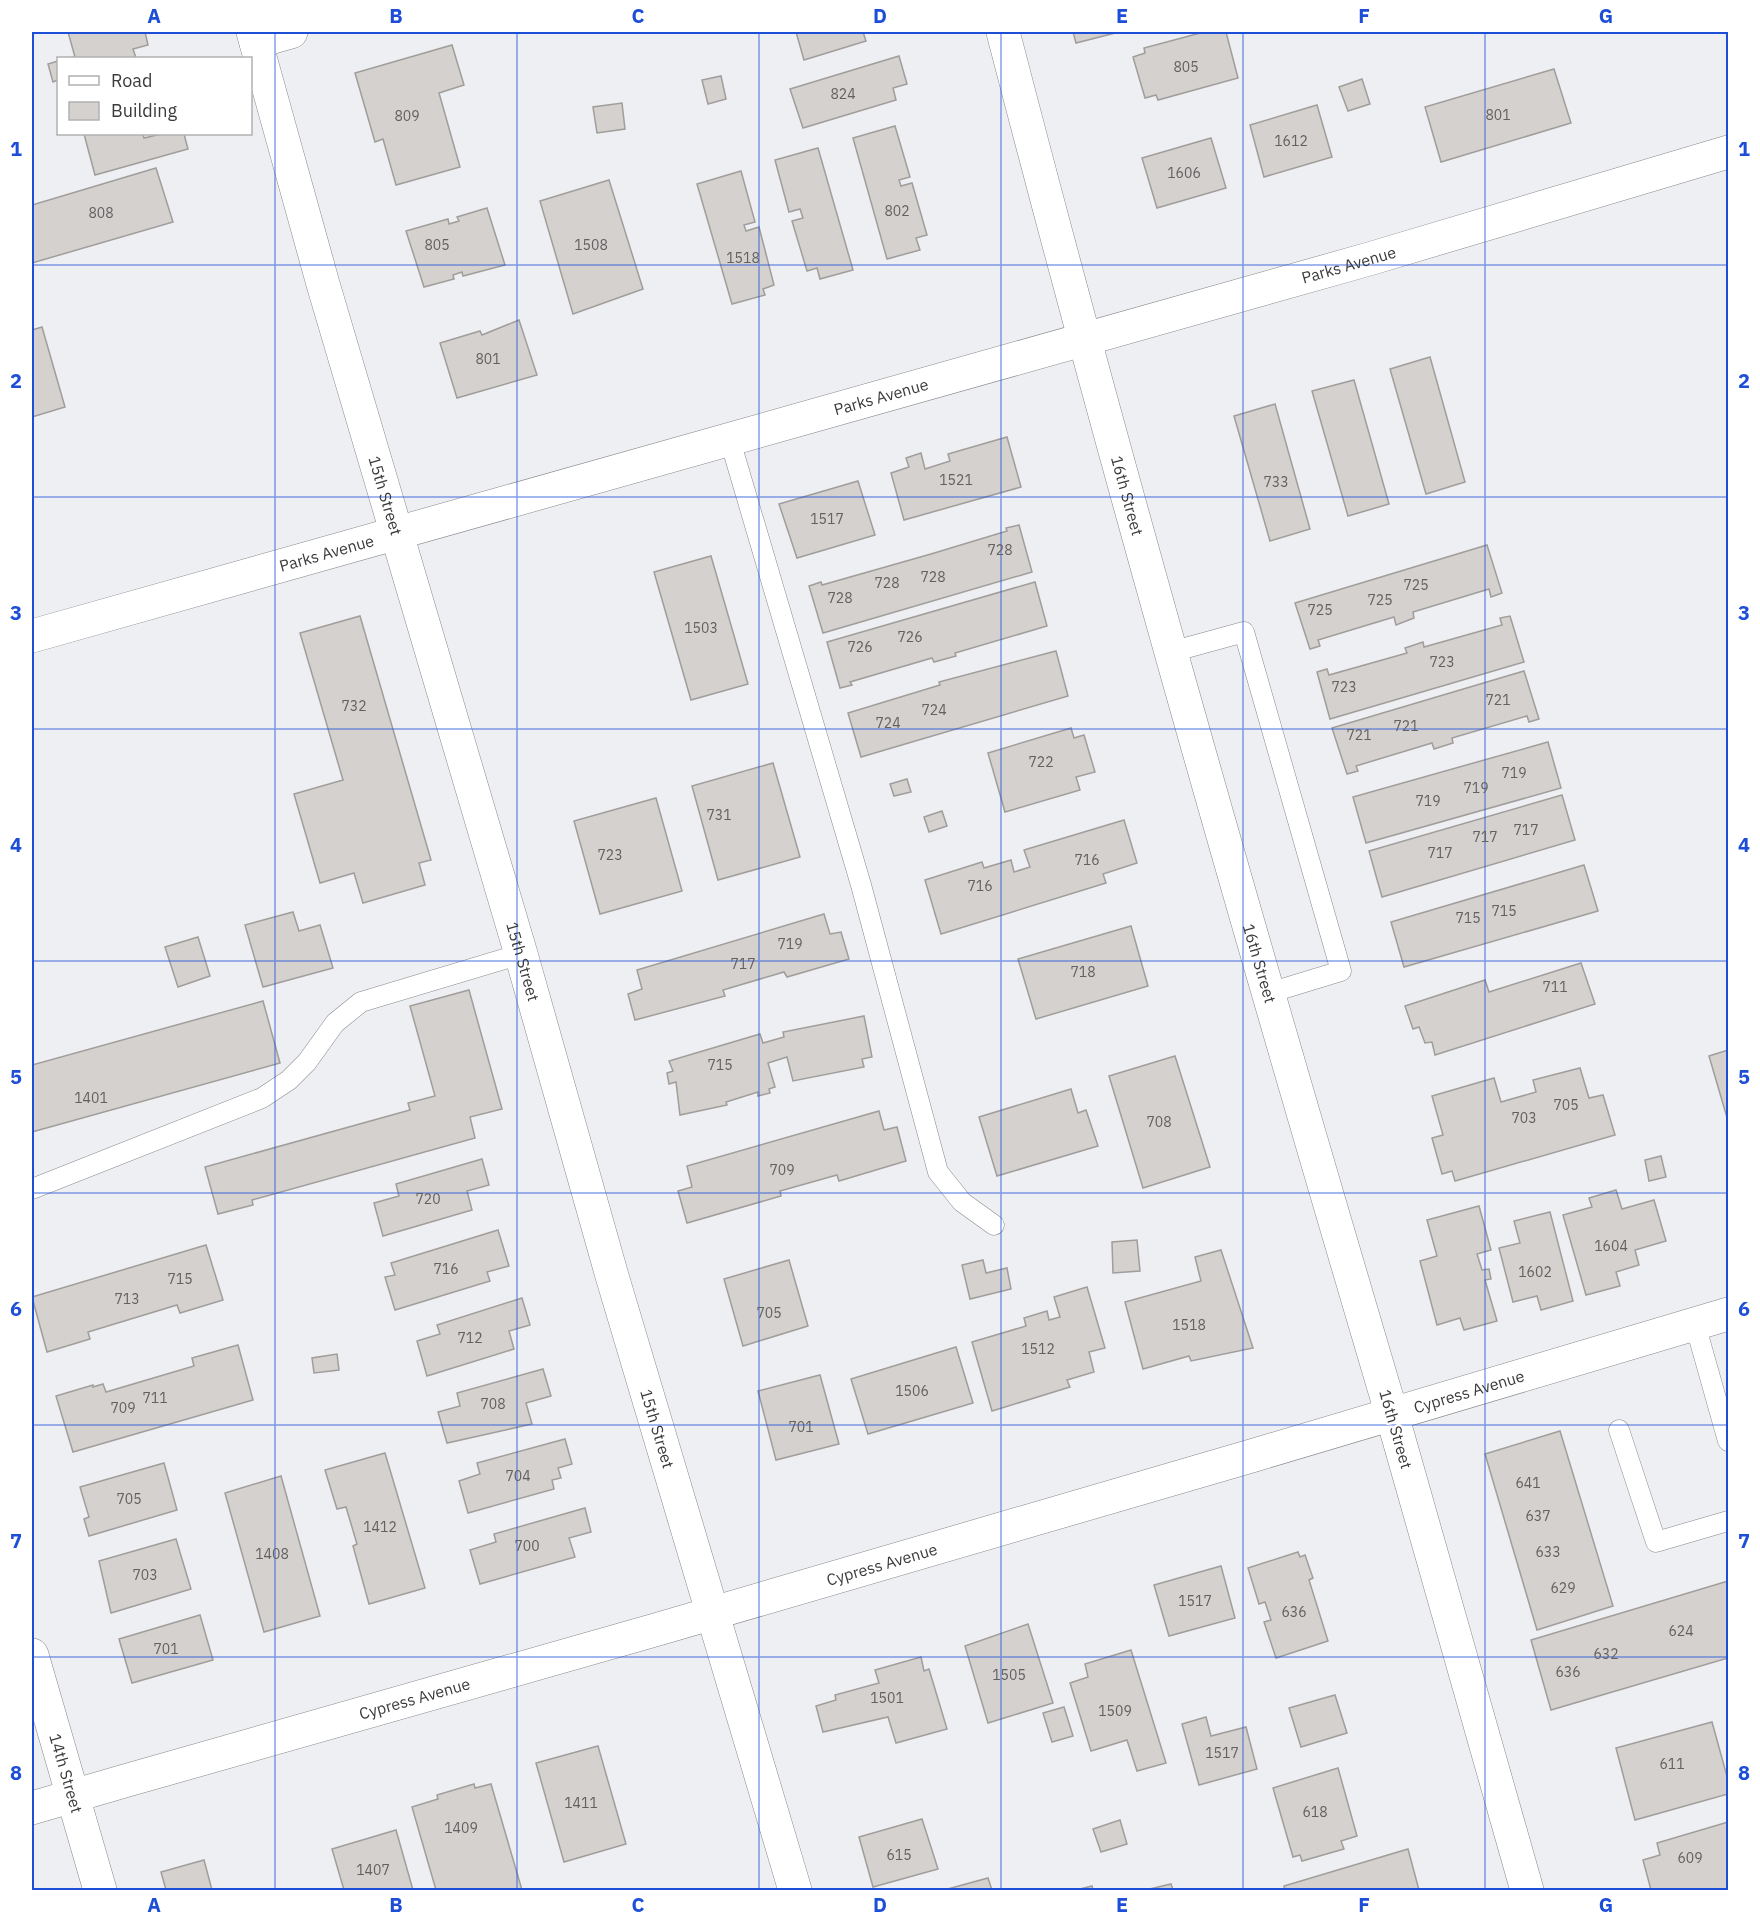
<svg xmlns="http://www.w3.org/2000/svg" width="1760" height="1922" viewBox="0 0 1760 1922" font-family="'IBM Plex Sans',sans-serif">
  <rect width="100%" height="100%" fill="#eeeff2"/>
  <g fill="#d5d1cf" stroke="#a09d9b" stroke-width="1.5">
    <path d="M68,32H145L148,45L133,49L136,58H68L75,57Z"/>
    <path d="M796,32H863L866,41L804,60Z"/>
    <path d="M1073,32H1119L1076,43Z"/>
    <path d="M1204,32H1226L1238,78L1158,100L1156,95L1145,98L1133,57L1145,53L1144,48Z"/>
    <path d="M452,45L464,85L439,93L460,167L396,185L383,139L375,142L355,73Z"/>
    <path d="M899,56L907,84L893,88L896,100L803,128L790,89Z"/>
    <path d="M58,61V80L53,82L48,64Z"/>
    <path d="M1554,69L1571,123L1441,162L1425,107Z"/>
    <path d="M721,76L726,99L708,104L702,80Z"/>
    <path d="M1362,79L1370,104L1348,111L1339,87Z"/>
    <path d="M622,103L625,129L597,133L593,107Z"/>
    <path d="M1317,105L1332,157L1264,177L1250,125Z"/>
    <path d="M895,126L910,177L899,180L901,186L912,183L927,235L916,238L920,250L887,259L853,138Z"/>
    <path d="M84,134H143L144,138L161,134H184L188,149L95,175Z"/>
    <path d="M1211,138L1226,188L1157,208L1142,158Z"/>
    <path d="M818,148L853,270L820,279L817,268L807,271L792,221L803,218L800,209L789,212L775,160Z"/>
    <path d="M156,168L173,222L32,263V205Z"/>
    <path d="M741,171L755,222L744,225L746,231L759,227L774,285L763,289L765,295L732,304L697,184Z"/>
    <path d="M609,180L643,289L573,314L540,201Z"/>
    <path d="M487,208L505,265L463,276L462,272L453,275L454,279L424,287L406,231L448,219L449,224L459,221L457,217Z"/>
    <path d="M519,320L537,375L457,398L440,343L480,331L482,335Z"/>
    <path d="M42,327L65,407L32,417V330Z"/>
    <path d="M1430,357L1465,482L1426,494L1390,369Z"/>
    <path d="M1354,380L1389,504L1348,516L1312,391Z"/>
    <path d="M1275,404L1310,529L1270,541L1234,416Z"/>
    <path d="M1007,437L1021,487L904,520L891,473L909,467L906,458L921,453L925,469L950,461L948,454Z"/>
    <path d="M858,481L875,535L797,558L779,504Z"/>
    <path d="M1019,525L1032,572L823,633L809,586L821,582L822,585L931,554L1007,531L1006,528Z"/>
    <path d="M1487,545L1502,593L1491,597L1489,589L1413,612L1414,618L1396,625L1394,617L1318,640L1320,646L1310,649L1295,603Z"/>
    <path d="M711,556L748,684L691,700L654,572Z"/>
    <path d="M1035,582L1047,626L955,653L956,656L934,662L932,658L850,682L852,685L840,688L827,642Z"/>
    <path d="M360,616L431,860L419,863L425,885L363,903L354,873L320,883L294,794L343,780L300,633Z"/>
    <path d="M1510,616L1524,662L1330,719L1317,672L1327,669L1329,675L1407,653L1405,648L1423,642L1424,647L1502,625L1500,618Z"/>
    <path d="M1056,651L1068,696L861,757L848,713L940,685L939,682Z"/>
    <path d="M1524,671L1539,719L1529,722L1527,716L1452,738L1453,743L1434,749L1432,743L1356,766L1358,771L1347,774L1332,728Z"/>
    <path d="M1071,728L1074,738L1084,735L1095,772L1076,777L1080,790L1005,812L988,753Z"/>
    <path d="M1548,742L1561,788L1366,843L1353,797Z"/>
    <path d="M773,763L800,857L718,880L692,786Z"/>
    <path d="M907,779L911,792L894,796L890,784Z"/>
    <path d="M1562,795L1575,840L1382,897L1369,851Z"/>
    <path d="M656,798L682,891L600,914L574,821Z"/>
    <path d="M942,811L947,826L929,832L924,817Z"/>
    <path d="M1124,820L1137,863L1103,874L1106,883L941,934L925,880L982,862L984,868L1011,860L1014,872L1030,867L1024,850Z"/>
    <path d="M1584,865L1598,911L1404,967L1391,922Z"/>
    <path d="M293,912L299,931L320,925L333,968L263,987L245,925Z"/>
    <path d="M824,914L830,934L841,932L849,959L787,977L784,972L723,990L725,996L635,1020L628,994L642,989L637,970Z"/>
    <path d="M1131,926L1148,986L1036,1019L1018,959Z"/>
    <path d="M198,937L210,976L178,987L165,947Z"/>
    <path d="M1581,963L1595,1004L1435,1055L1432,1042L1425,1043L1419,1027L1413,1029L1405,1006L1485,980L1489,992Z"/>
    <path d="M469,990L502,1109L470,1117L475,1138L252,1200L253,1205L218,1214L205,1167L410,1110L408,1103L435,1096L410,1006Z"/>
    <path d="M263,1001L280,1063L32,1132V1065Z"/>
    <path d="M864,1016L872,1057L862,1059L864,1067L793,1081L787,1057L768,1063L775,1087L769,1089L770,1093L758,1096V1092L726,1102L727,1105L680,1115L676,1082L669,1084L667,1073L673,1071L669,1061L760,1034L763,1043L784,1037L783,1032Z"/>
    <path d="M1728,1050V1121L1709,1056Z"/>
    <path d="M1175,1056L1210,1167L1143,1188L1109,1076Z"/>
    <path d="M1580,1068L1589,1098L1603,1095L1615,1135L1455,1181L1452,1171L1442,1174L1432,1138L1443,1135L1432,1096L1494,1078L1501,1102L1536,1092L1533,1080Z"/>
    <path d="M1071,1089L1078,1113L1086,1110L1098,1146L997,1176L979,1117Z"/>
    <path d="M879,1111L884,1130L897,1127L906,1161L839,1181L837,1175L780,1191L781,1196L687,1223L678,1191L692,1187L687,1166Z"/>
    <path d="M1661,1156L1666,1177L1649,1181L1645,1160Z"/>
    <path d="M482,1159L489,1185L467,1191L472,1210L383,1236L374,1203L399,1196L396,1184Z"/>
    <path d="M1616,1190L1622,1209L1654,1200L1666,1241L1635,1250L1639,1265L1616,1272L1620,1286L1586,1295L1563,1215L1592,1207L1589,1198Z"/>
    <path d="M1479,1206L1491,1250L1477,1254L1482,1270L1489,1269L1491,1279L1485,1280L1497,1321L1464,1330L1460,1318L1437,1325L1420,1261L1437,1256L1427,1220Z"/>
    <path d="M1550,1212L1573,1301L1541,1310L1537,1296L1513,1302L1499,1248L1520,1243L1514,1221Z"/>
    <path d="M498,1230L509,1266L487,1272L490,1281L395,1310L385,1277L395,1275L391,1263Z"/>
    <path d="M1137,1240L1140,1271L1113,1273L1112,1242Z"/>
    <path d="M206,1245L223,1300L180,1313L177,1305L88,1332L90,1339L47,1352L32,1297Z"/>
    <path d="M1221,1250L1253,1348L1191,1361L1189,1356L1143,1369L1125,1302L1201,1281L1195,1257Z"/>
    <path d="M789,1260L808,1326L743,1346L724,1279Z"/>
    <path d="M983,1260L986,1273L1007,1268L1011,1289L970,1299L962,1265Z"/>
    <path d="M1087,1287L1105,1348L1089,1352L1094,1372L1067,1380L1070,1387L992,1411L972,1342L1026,1326L1024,1318L1047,1311L1049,1320L1060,1317L1054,1297Z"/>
    <path d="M522,1298L530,1325L509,1331L514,1349L427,1376L417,1341L440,1334L437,1325Z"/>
    <path d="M238,1345L253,1400L73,1452L56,1396L93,1385V1387L103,1384L106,1392L194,1366L192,1358Z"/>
    <path d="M956,1347L973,1403L868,1434L851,1379Z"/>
    <path d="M337,1354L339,1370L314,1373L312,1358Z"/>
    <path d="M543,1369L551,1396L526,1403L532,1424L447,1443L438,1412L460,1406L457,1393Z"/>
    <path d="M820,1375L839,1444L776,1460L758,1391Z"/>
    <path d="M1560,1431L1613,1606L1537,1630L1485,1454Z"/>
    <path d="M565,1439L572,1464L558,1468L561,1478L552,1480L554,1489L468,1513L459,1481L480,1474L477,1463Z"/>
    <path d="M385,1453L425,1588L369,1604L353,1546L357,1544L346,1507L337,1509L325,1470Z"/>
    <path d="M164,1463L177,1510L89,1536L84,1519L89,1517L80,1487Z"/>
    <path d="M281,1476L320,1616L264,1632L225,1493Z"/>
    <path d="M585,1508L591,1532L569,1538L575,1557L480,1584L470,1550L496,1542L494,1534Z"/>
    <path d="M176,1539L191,1589L111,1613L99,1561Z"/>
    <path d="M1298,1552L1300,1557L1305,1555L1313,1578L1309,1580L1328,1641L1276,1658L1264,1622L1271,1620L1265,1602L1259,1604L1248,1568Z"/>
    <path d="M1221,1566L1235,1618L1169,1636L1154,1585Z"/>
    <path d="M1728,1581V1658L1551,1710L1531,1640Z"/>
    <path d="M200,1615L213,1660L132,1683L119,1639Z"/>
    <path d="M1028,1624L1053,1703L988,1723L965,1646Z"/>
    <path d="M1131,1650L1166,1763L1137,1771L1127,1740L1091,1751L1070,1683L1088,1677L1085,1664Z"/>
    <path d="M921,1657L924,1671L929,1669L947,1729L896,1743L888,1717L823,1732L816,1706L836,1700L835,1695L879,1683L875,1670Z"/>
    <path d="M1335,1695L1347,1733L1301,1747L1289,1708Z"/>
    <path d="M1064,1707L1073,1736L1052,1742L1043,1713Z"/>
    <path d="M1206,1717L1211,1736L1246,1727L1257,1769L1199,1785L1182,1724Z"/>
    <path d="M1712,1722L1728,1780V1794L1635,1820L1616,1748Z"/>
    <path d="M598,1746L626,1844L564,1862L536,1763Z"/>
    <path d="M1338,1768L1357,1836L1341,1841L1344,1849L1302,1861L1300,1855L1293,1857L1273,1788Z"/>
    <path d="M474,1784L475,1788L491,1784L522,1890H436L412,1807L438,1799L437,1795Z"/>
    <path d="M922,1819L938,1869L873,1887L859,1837Z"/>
    <path d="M1120,1820L1127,1844L1101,1852L1093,1829Z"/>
    <path d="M1728,1822V1890H1651L1643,1860L1660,1855L1657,1843Z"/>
    <path d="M396,1830L413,1890H344L332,1849Z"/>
    <path d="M1408,1849L1419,1890H1285L1284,1886Z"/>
    <path d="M204,1860L212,1890H166L161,1872Z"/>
    <path d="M988,1878L992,1890H944Z"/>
    <path d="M1171,1884L1173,1890H1151L1150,1889Z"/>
    <path d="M1092,1886L1093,1890H1076Z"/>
  </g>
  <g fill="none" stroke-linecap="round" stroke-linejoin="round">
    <defs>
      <g id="service">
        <path d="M729,437L861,885L938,1172L962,1202L994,1225"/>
        <path d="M1171,652L1244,632L1341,971L1269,993"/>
        <path d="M32,1189L262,1098L289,1080L307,1062L335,1023L361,1002L521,954"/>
        <path d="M1695,1324L1728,1441"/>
        <path d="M1619,1430L1656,1542L1728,1521"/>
      </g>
      <g id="minor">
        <path id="s1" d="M253,32L323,284L521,954L612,1276L795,1890"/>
        <path id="s2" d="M1003,32C1123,495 1256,956 1392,1415"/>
        <path d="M256,42L291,32"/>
        <path id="s3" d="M32,636L1369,259L1728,152"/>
        <path id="s4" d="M32,1655L100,1890"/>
      </g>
      <g id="tertiary">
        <path d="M1392,1415L1527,1890"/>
        <path id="s5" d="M32,1808C239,1747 447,1690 655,1630C1013,1527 1371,1421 1728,1314"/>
      </g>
    </defs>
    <use href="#service" stroke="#88898c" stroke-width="21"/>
    <use href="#minor" stroke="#88898c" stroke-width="34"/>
    <use href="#tertiary" stroke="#88898c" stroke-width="34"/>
    <use href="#service" stroke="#fff" stroke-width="20"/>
    <use href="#minor" stroke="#fff" stroke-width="33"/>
    <use href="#tertiary" stroke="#fff" stroke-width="33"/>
  </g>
  <path fill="none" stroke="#1d4ed8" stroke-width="1.5" stroke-opacity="0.55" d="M275,32V1890M517,32V1890M759,32V1890M1001,32V1890M1243,32V1890M1485,32V1890M32,265H1728M32,497H1728M32,729H1728M32,961H1728M32,1193H1728M32,1425H1728M32,1657H1728"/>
  <g text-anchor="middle" stroke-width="4.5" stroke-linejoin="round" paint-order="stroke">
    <g font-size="14" fill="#626061">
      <text x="1186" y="72">805</text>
      <text x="843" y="99">824</text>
      <text x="1498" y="120">801</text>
      <text x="407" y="121">809</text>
      <text x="1291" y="146">1612</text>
      <text x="1184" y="178">1606</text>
      <text x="897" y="216">802</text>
      <text x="101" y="218">808</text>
      <text x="437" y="250">805</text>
      <text x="591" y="250">1508</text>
      <text x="743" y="263">1518</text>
      <text x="488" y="364">801</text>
      <text x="956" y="485">1521</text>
      <text x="1276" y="487">733</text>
      <text x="827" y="524">1517</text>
      <text x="1000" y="555">728</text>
      <text x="933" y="582">728</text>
      <text x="887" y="588">728</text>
      <text x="1416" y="590">725</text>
      <text x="840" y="603">728</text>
      <text x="1380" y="605">725</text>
      <text x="1320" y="615">725</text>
      <text x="701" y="633">1503</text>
      <text x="910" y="642">726</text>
      <text x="860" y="652">726</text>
      <text x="1442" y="667">723</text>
      <text x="1344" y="692">723</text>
      <text x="1498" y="705">721</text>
      <text x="354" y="711">732</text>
      <text x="934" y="715">724</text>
      <text x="888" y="728">724</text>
      <text x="1406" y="731">721</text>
      <text x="1359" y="740">721</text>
      <text x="1041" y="767">722</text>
      <text x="1514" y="778">719</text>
      <text x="1476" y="793">719</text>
      <text x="1428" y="806">719</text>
      <text x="719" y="820">731</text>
      <text x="1526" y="835">717</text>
      <text x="1485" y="842">717</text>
      <text x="1440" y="858">717</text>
      <text x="610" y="860">723</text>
      <text x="1087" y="865">716</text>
      <text x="980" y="891">716</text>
      <text x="1504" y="916">715</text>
      <text x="1468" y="923">715</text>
      <text x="790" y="949">719</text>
      <text x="743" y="969">717</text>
      <text x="1083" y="977">718</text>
      <text x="1555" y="992">711</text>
      <text x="720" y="1070">715</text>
      <text x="91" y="1103">1401</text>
      <text x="1566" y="1110">705</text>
      <text x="1524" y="1123">703</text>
      <text x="1159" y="1127">708</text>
      <text x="782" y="1175">709</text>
      <text x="428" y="1204">720</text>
      <text x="1611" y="1251">1604</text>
      <text x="446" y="1274">716</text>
      <text x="1535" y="1277">1602</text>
      <text x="180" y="1284">715</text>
      <text x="127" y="1304">713</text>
      <text x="769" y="1318">705</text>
      <text x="1189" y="1330">1518</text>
      <text x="470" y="1343">712</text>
      <text x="1038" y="1354">1512</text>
      <text x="912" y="1396">1506</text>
      <text x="155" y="1403">711</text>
      <text x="493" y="1409">708</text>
      <text x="123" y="1413">709</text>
      <text x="801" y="1432">701</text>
      <text x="518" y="1481">704</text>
      <text x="1528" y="1488">641</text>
      <text x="129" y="1504">705</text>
      <text x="1538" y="1521">637</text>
      <text x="380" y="1532">1412</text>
      <text x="527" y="1551">700</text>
      <text x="1548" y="1557">633</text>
      <text x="272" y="1559">1408</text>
      <text x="145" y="1580">703</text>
      <text x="1563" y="1593">629</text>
      <text x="1195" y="1606">1517</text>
      <text x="1294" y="1617">636</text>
      <text x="1681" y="1636">624</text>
      <text x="166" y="1654">701</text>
      <text x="1606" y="1659">632</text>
      <text x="1568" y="1677">636</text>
      <text x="1009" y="1680">1505</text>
      <text x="887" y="1703">1501</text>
      <text x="1115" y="1716">1509</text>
      <text x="1222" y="1758">1517</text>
      <text x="1672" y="1769">611</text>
      <text x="581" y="1808">1411</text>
      <text x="1315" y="1817">618</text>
      <text x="461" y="1833">1409</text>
      <text x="899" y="1860">615</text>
      <text x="1690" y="1863">609</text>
      <text x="373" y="1875">1407</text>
    </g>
    <g font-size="16" fill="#3b3b3c" stroke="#fff">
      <text dy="6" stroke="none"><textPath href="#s3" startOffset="1368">Parks Avenue</textPath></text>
      <text dy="6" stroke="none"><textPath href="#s3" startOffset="882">Parks Avenue</textPath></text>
      <text dy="6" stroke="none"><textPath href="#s1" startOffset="482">15th Street</textPath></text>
      <text dy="6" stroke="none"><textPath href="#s2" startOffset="480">16th Street</textPath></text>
      <text dy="6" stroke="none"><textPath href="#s3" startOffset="306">Parks Avenue</textPath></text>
      <text dy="6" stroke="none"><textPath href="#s1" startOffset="968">15th Street</textPath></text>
      <text dy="6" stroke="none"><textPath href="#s2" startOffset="966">16th Street</textPath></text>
      <text dy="6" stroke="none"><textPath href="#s5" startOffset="1496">Cypress Avenue</textPath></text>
      <text dy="6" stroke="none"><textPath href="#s1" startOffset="1454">15th Street</textPath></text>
      <text transform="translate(1396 1429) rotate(74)" y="6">16th Street</text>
      <text dy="6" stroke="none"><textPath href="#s5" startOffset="884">Cypress Avenue</textPath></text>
      <text dy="6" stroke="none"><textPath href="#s5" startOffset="398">Cypress Avenue</textPath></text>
      <text dy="6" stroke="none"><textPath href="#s4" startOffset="123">14th Street</textPath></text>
    </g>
  </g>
  <rect width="1760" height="1922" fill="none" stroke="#ffffff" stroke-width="66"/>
  <rect x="57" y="57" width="195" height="78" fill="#ffffff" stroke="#b1b1b1" stroke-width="1.5"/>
  <rect x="69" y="76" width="30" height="9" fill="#ffffff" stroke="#b1b1b1" stroke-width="1.5"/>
  <text x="111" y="87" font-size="18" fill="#3b3b3c">Road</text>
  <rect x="69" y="102" width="30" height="18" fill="#d5d1cf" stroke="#b1b1b1" stroke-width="1.5"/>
  <text x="111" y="117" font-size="18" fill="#3b3b3c">Building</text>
  <rect x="33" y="33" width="1694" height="1856" fill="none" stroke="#1d4ed8" stroke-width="2"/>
  <g font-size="20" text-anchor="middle" font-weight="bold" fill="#1d4ed8">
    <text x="154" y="23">A</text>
    <text x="396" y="23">B</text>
    <text x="638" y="23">C</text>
    <text x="880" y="23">D</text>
    <text x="1122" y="23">E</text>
    <text x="1364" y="23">F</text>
    <text x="1606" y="23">G</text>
    <text x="16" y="156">1</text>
    <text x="1744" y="156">1</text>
    <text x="16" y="388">2</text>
    <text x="1744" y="388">2</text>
    <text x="16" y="620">3</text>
    <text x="1744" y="620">3</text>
    <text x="16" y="852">4</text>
    <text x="1744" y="852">4</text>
    <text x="16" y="1084">5</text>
    <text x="1744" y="1084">5</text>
    <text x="16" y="1316">6</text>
    <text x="1744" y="1316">6</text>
    <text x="16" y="1548">7</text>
    <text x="1744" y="1548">7</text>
    <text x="16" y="1780">8</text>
    <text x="1744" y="1780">8</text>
    <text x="154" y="1912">A</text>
    <text x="396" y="1912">B</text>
    <text x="638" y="1912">C</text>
    <text x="880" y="1912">D</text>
    <text x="1122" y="1912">E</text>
    <text x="1364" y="1912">F</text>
    <text x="1606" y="1912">G</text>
  </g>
</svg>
